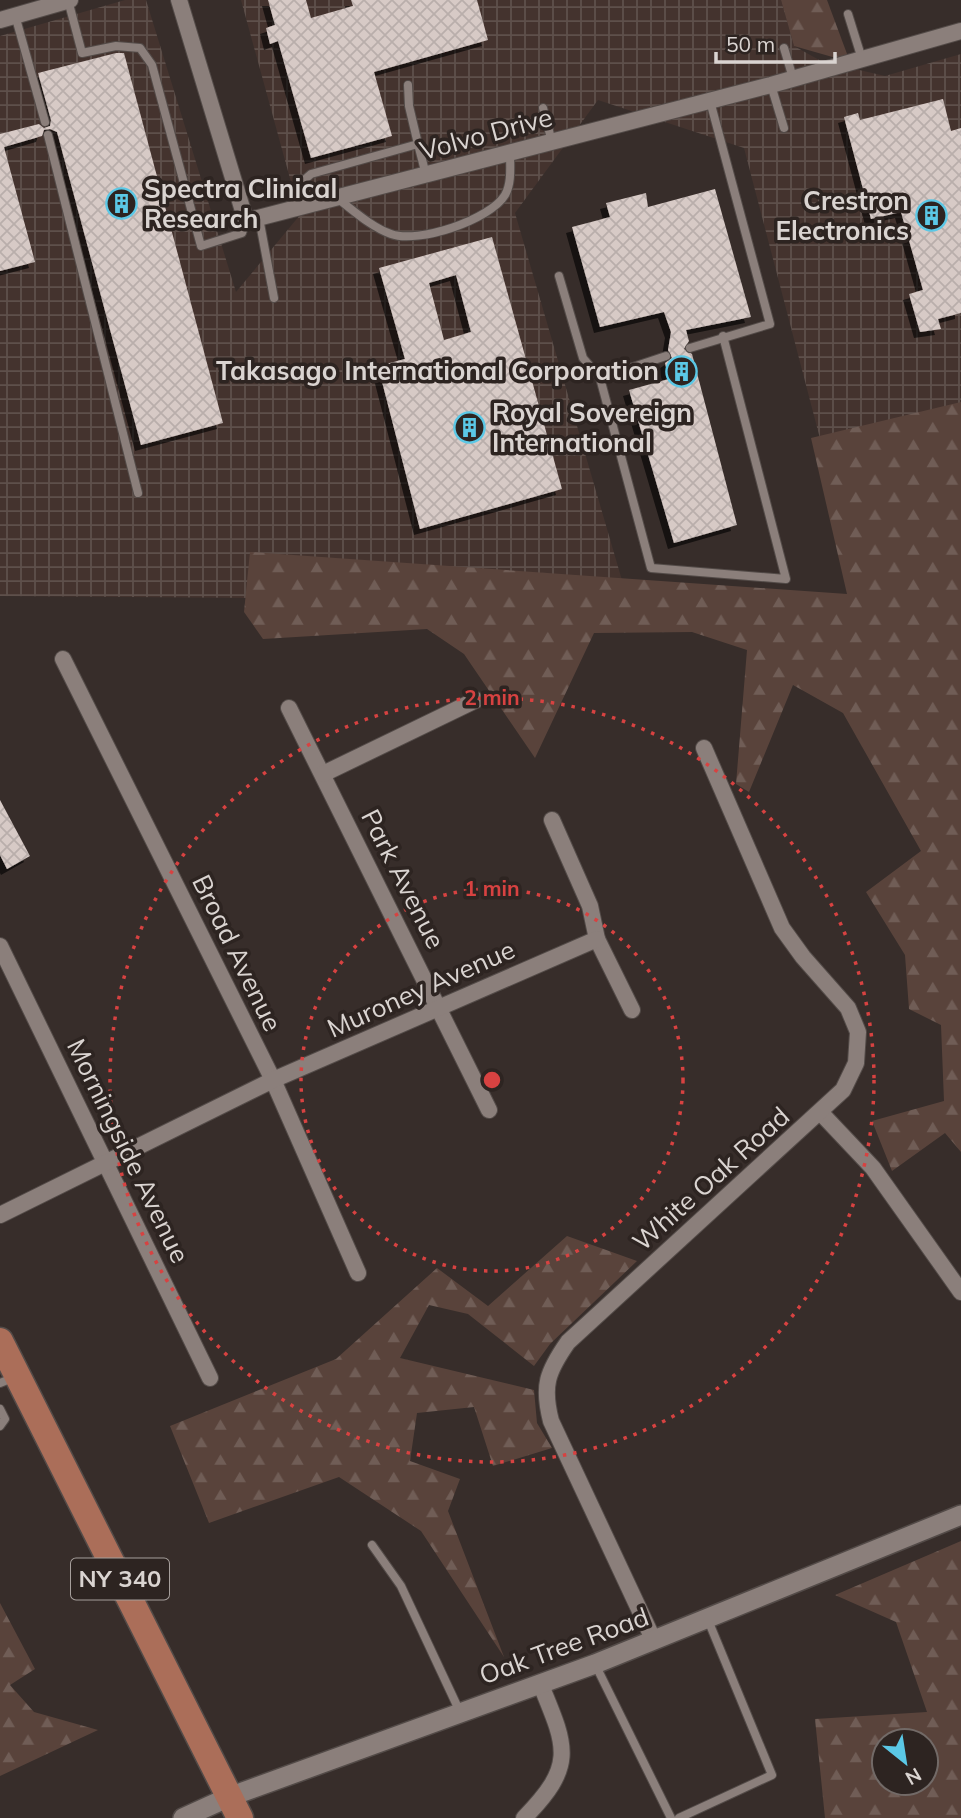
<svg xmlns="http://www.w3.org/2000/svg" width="961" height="1818" viewBox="0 0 961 1818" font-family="Mulish,sans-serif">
  <defs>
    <pattern id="industrial-grid" width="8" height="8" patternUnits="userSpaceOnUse" patternTransform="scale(1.75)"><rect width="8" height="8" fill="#44332e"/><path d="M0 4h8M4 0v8" fill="none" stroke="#5e504b"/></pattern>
    <pattern id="forest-firs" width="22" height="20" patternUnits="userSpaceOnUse" patternTransform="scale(1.75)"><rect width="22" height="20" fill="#59433b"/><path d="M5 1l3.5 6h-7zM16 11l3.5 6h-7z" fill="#705d56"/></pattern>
    <pattern id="building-cross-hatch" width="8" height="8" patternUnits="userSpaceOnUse" patternTransform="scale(1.75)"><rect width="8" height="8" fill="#d7cac6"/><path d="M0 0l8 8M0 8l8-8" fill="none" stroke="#b9aeab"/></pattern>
    <filter id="shadow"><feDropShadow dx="-6" dy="6" stdDeviation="0" flood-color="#0009"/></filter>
  </defs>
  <rect width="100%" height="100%" fill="#372d2a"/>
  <path fill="url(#industrial-grid)" d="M125,0H146L236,292L300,215L241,0H781L794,46L821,61L885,76L961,54V604L863,603L744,148L598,100L515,213L628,601L0,596V36Z"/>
  <g fill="url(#forest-firs)" fill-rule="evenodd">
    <path d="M781,0H827L850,62L794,46Z"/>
    <path d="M961,402V1152L945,1133L892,1171L872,1121L944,1101L941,1025L909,1009L905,955L866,892L921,851L843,713L793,685L749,792L736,784L747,650L692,632L594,633L535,758L464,654L427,629L263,639L244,612L250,552L847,594L811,438Z"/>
    <path d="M567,1236L637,1261L550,1344L534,1366L468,1314L429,1305L400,1358L534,1390L537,1423L552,1448L493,1466L474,1407L417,1413L410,1461L460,1479L448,1511L504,1657L421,1531L339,1477L209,1523L170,1426L336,1359L437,1268L488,1306Z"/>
    <path d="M961,1541V1818H825L815,1719L927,1712L896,1622L835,1595ZM884,1741H926V1783H884Z"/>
    <path d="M0,1603L35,1669L10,1685L34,1712L98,1730L0,1776Z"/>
  </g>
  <g fill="url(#building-cross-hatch)" fill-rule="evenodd" filter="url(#shadow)">
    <path d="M268,0H306L311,18L353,6L351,0H477L488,40L374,72L392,136L311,158L278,41L270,44L266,28L275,25Z"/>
    <path d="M116,53H124L223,423L141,445L57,132L50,129L44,130L42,136L4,147L35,262L0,271V134L39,124L44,128L50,126L51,120L38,73Z"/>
    <path d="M943,99L951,131L961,128V313L938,319L941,329L920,332L909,294L923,290L901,212L871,219L844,117L858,113L860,120Z"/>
    <path d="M715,189L751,317L686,330L689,341L684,349L692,354L737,525L674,543L629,390L669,379L665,363L672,358L668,350L671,332L664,312L600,327L572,227L610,217L606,203L646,193L648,207Z"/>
    <path d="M492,237L562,489L420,529L378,366L405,359L379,268ZM456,275L471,332L444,340L429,283Z"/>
    <path d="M0,800L30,856L7,869L0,855Z"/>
  </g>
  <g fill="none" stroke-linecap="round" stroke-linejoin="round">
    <defs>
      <g id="service">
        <path d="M68,0L82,53L116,46L140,48L152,65L201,246L242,233L246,221"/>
        <path d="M848,14L862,59"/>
        <path d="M15,15L45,122"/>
        <path d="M784,48L793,78"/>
        <path d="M408,85L409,106L418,144"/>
        <path d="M771,85L784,128"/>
        <path d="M543,108L552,142"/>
        <path d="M48,135L138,493"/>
        <path d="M337,198C353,210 371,227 391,234C418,244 490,220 505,195C512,183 510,166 510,152"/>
        <path d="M307,205L303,181L311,174L418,144L426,175"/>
        <path d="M259,218L274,298"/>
        <path d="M559,276L583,358L600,378L651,568L786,579L723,336"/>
        <path d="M690,348L770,324L710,101"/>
        <path d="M600,378L666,356"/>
        <path d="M0,1383L15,1377"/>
        <path d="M0,1409L5,1419L0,1426"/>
        <path d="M372,1545L401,1586L460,1712"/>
        <path d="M595,1664L671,1818"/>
        <path d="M679,1818L772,1775L708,1620"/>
      </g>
      <g id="minor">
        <path d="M179,0L246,221L771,85L961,31"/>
        <path d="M0,20L70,0"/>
        <path d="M63,659L273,1080L358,1273"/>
        <path d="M289,708L489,1110"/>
        <path d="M323,774L476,700"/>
        <path d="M552,820L590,906L597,939L632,1010"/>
        <path d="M0,946L210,1378"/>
        <path d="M821,1113L873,1168L961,1292"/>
        <path d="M0,1215L273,1080L597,939"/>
        <path d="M654,1641L551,1421C542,1386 547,1372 568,1342L843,1090L856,1063L858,1032L848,1008L803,957L782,928L704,748"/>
        <path d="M524,1818C576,1765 567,1748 540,1683"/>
      </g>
      <path id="tertiary" d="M183,1818L229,1797L595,1664L961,1515"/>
      <path id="primary" d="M0,1341L240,1818"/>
    </defs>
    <use href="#service" stroke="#534b48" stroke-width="10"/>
    <use href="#minor" stroke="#534b48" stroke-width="18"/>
    <use href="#tertiary" stroke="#534b48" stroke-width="22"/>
    <use href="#primary" stroke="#534b48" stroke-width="29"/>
    <use href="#service" stroke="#8b7f7b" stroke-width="8"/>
    <use href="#minor" stroke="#8b7f7b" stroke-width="16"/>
    <use href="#tertiary" stroke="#8b7f7b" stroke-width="19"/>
    <use href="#primary" stroke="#ab6e59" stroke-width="26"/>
  </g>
  <g fill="none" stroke="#d74241" stroke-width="3.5" stroke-dasharray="3.5 7">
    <circle cx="492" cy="1080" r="191"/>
    <circle cx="492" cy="1080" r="382"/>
  </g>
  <defs>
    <symbol id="building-ring" viewBox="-11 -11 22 22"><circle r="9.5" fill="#2d2421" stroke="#5bc8e6" stroke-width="1.5"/><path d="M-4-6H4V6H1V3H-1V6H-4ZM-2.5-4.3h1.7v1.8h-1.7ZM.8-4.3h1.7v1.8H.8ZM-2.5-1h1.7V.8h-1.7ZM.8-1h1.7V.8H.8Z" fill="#5bc8e6"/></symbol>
  </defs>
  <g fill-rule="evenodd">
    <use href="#building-ring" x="104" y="186" width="35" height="35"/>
    <use href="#building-ring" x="914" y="198" width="35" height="35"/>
    <use href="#building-ring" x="664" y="354" width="35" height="35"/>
    <use href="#building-ring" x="452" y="410" width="35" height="35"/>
  </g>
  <g text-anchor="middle" stroke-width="7" stroke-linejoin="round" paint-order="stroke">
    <rect fill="#2d2421" stroke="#a69f9c" stroke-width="2" x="71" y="1558.5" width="98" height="41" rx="5"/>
    <g font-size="24" font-weight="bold" fill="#dad4d1">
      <text x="120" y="1587">NY 340</text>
    </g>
    <g font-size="26" fill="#dad4d1" stroke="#2d2421">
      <text transform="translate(486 134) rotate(-15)" y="9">Volvo Drive</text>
      <text transform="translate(403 879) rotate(63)" y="9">Park Avenue</text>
      <text transform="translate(237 953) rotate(64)" y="9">Broad Avenue</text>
      <text transform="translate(421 989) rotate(-24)" y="9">Muroney Avenue</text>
      <text transform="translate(128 1151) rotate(64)" y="9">Morningside Avenue</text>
      <text transform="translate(711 1179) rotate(-42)" y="9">White Oak Road</text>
      <text transform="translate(564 1646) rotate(-20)" y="9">Oak Tree Road</text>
    </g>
    <g font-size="26" font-weight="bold" fill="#dad4d1" stroke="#2d2421" text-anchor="start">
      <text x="144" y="198">Spectra Clinical<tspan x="144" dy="30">Research</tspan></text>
      <text x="909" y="210" text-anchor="end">Crestron<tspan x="909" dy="30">Electronics</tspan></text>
      <text x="659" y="380" text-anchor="end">Takasago International Corporation</text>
      <text x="492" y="422">Royal Sovereign<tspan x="492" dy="30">International</tspan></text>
    </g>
  </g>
  <circle cx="492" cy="1080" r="10" fill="#d74241" stroke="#2d2421" stroke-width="3.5"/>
  <g font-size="21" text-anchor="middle" font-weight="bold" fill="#d74241" stroke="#2d2421" stroke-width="7" stroke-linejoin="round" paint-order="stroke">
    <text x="492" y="705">2 min</text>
    <text x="492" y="896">1 min</text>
  </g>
  <g transform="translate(905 1762) rotate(150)"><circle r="33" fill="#2d2421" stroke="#726a67" stroke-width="2"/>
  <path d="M0-5L12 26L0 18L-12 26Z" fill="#5bc8e6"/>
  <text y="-10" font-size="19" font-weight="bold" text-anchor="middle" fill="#dad4d1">N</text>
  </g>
  <path d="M716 52v10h119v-10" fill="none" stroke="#dad4d1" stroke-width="3.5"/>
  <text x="726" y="52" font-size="21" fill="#dad4d1" stroke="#2d2421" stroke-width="5" paint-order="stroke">50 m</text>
</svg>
